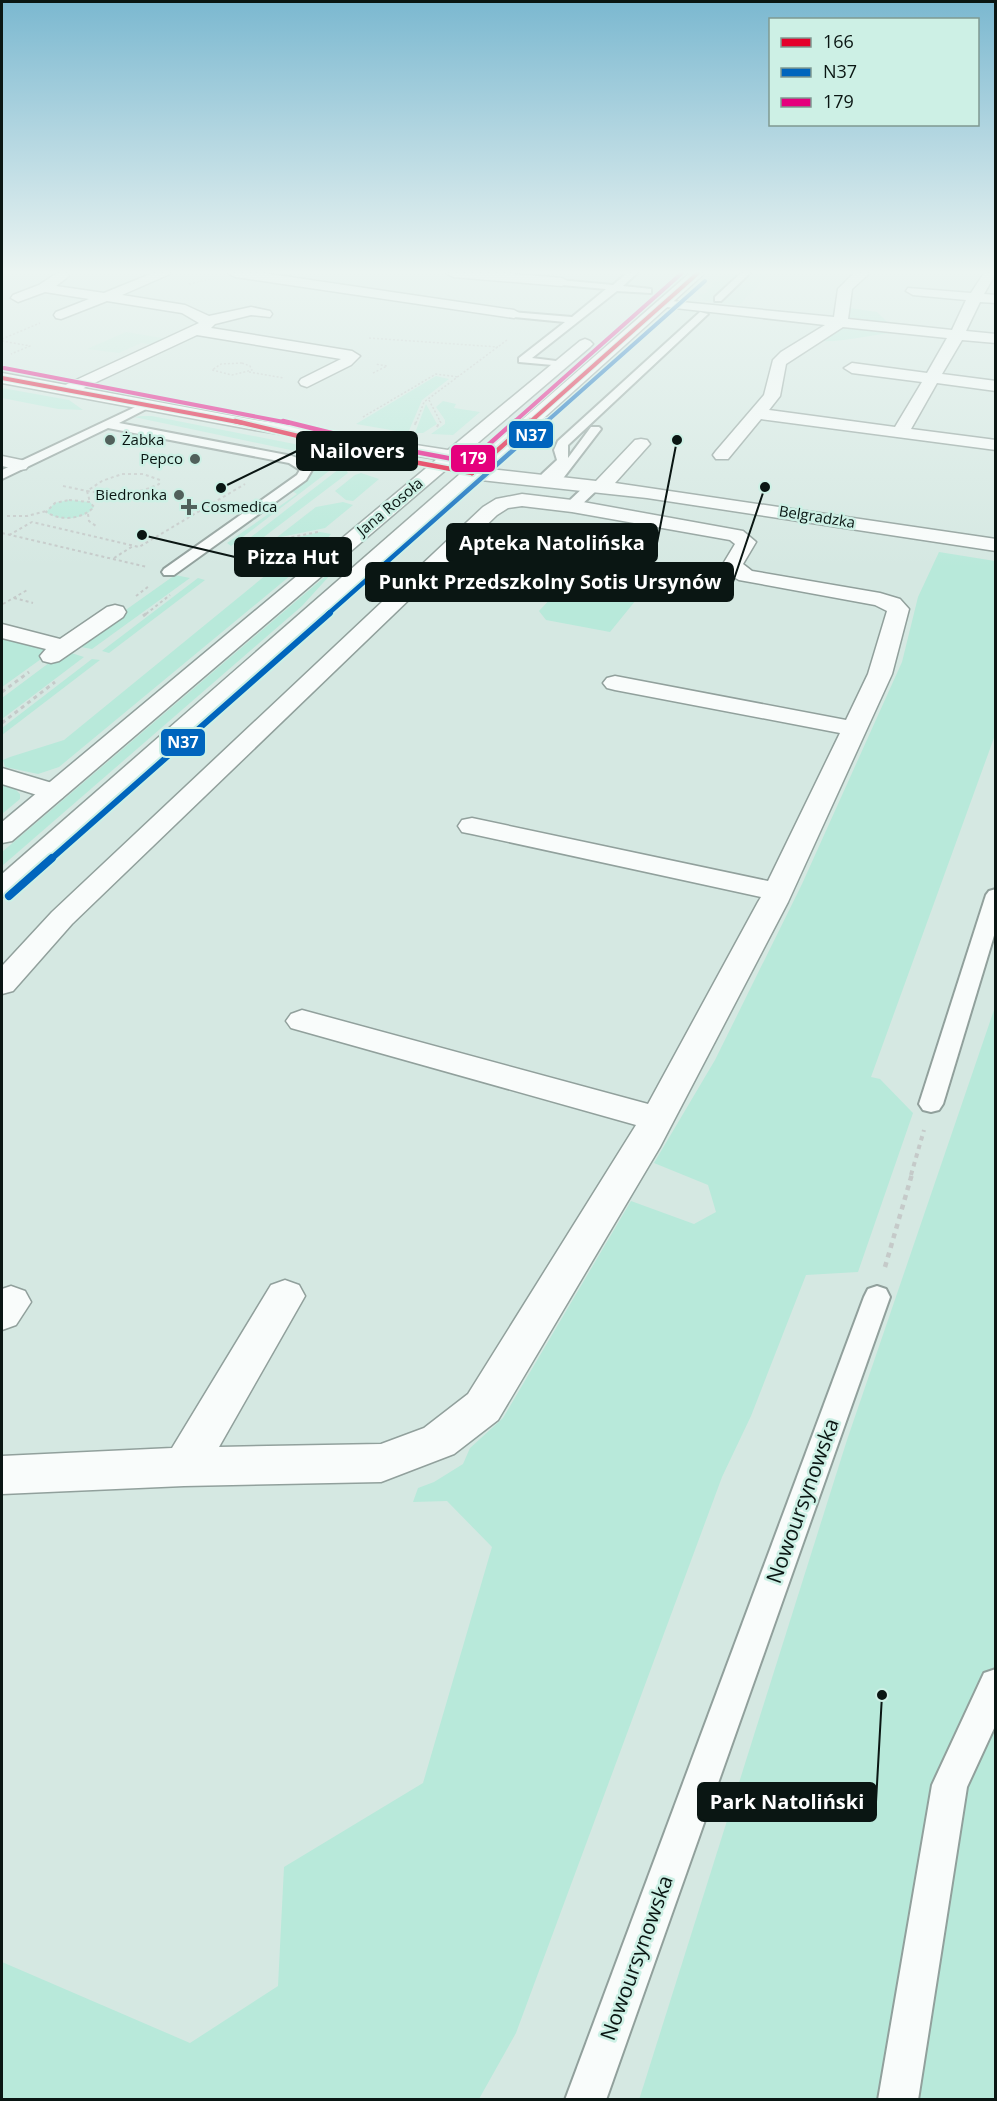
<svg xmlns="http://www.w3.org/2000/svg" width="997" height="2101" viewBox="0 0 997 2101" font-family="'Open Sans',sans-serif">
  <rect width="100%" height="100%" fill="#d5e8e2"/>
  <g fill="#c8e9de">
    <path d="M726,273H771L739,305L700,300L703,298L698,295L708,292L705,289L715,287L711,283L721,281L717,277L727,275Z"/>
    <path d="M126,332L168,339L154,345L141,343L119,353L87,349Z"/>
  </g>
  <g fill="#b8e9da">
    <path d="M850,308L877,312L886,321L905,328L903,333C874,332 847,343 817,341L847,319Z"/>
    <path d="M436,376L449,379L422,400L408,433L356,424Z"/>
    <path d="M2,388L69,400L83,410L58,409L2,398Z"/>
    <path d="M443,401L456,404L454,408L480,412L453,435L431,434L445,424V420L436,407Z"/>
    <path d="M426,404L437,424L423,433H415Z"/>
    <path d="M141,416H152L370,459L361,465L134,417Z"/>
    <path d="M333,468L231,546L227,543L297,494L292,491L314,471Z"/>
    <path d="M339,469L346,470L348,473L248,549L238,547Z"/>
    <path d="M361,473L379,479L353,501L346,500L335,491L355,475Z"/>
    <path d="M69,500L90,502L94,507C85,520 58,522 46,512L55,503Z"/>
    <path d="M343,502L353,505L325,528L276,538L316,507Z"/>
    <path d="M320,532L331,534L314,556L59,767L38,774L5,767L3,760L10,757L64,740L288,557L258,551L267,544Z"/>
    <path d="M939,552L995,561V735L871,1077L880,1079L913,1113L858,1272L806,1275L751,1416L722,1477L516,2033L479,2099H2V1962L190,2043L278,1986L284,1867L423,1783L492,1547L447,1501L413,1502L418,1488L434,1482L463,1464L470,1448L503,1418L631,1201L694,1224L716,1212L708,1185L654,1163L715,1060L802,884L902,662L918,597Z"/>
    <path d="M342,562L302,606L2,866V852Z"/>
    <path d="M623,570L653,579L610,632L546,620L539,611L570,578Z"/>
    <path d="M175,575L190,578L92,649L75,646Z"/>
    <path d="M198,578L205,580L109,653L102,651Z"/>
    <path d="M2,635L55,649L2,687Z"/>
    <path d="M65,651L84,657L2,719V698Z"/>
    <path d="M92,659L100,660L2,735V728Z"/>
    <path d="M2,785L16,790L20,794V799L2,814Z"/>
    <path d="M995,1007V2099L639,2100L847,1440Z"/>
  </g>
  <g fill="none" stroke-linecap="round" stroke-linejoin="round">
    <defs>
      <g id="service">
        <path d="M627,273H637L623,286L651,289V293L617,291L532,358L564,362V366L519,362V358L565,322L514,317L509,314L511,312L572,317L606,289L562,285L557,282L559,280L613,285Z"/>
        <path d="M741,273H750L721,301H715V297Z"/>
        <path d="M700,312L708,314L568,445V458L591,427H599L601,429L561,481L542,480L540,477L542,474L557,460L554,450L558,441Z"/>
        <path d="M146,402L152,405L150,407L119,423L292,456L305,461L312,470L306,480L174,575H164L162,572L164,569L297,475L300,470L289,463L108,428L2,479V470Z"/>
        <path d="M593,482L598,483L599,486L598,489L577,509H567L565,506L567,503L588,483Z"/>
        <path d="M996,889V929L943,1104L939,1110L931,1112L923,1110L919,1104L986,895L989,891Z"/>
        <path d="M877,1286L886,1289L890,1297L606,2100H565L864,1297L868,1289Z"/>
        <path d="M996,1669V1724L967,1787L918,2100H878L932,1785L984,1673Z"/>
      </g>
      <g id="minor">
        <path d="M57,273H67L69,276L56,286L104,293L153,273H172L122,295L185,305L209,316L251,307L270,311L272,314L270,317L251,315L215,324L211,328L352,351L360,356L351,365L307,387L301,385L299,382L301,379L341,359L197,335L73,393H61L59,390L61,387L199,323L182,313L107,301L61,319L56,318L54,315L56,312L89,299L45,292L18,302L11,298L13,295L39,285Z"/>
        <path d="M228,273H263L514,310L521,314L514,318L235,277Z"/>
        <path d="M446,273H503L562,278L569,282L562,286L453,277Z"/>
        <path d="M854,273H870L852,289L848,319L952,330L966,300L913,295L906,291L908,288L971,293L984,273H996L984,294L996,295V303L980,302L966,331L996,334V343L962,340L942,374L996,381V391L937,383L911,429L996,440V450L761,419L728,459H716L713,455L716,451L764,395L773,360L781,352L825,325L666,307L661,306L659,303L661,300L834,317L838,289ZM843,327L947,338L927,373L852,363L844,368L852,373L922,382L895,427L769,410L780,396L786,364Z"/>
        <path d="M641,439L647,440L650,444L615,483L996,539V551L647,498L472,479L466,477L463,473L466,469L472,467L596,481L635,440Z"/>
        <path d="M2,456L26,461L29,465L26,469L20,470L2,466Z"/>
        <path d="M522,494L572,500L743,531L756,542L743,564L752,571L880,593L900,599L909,609L892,674L788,902L660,1147L498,1420L454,1454L381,1482L184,1486L2,1494V1456L172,1448L271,1285L285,1280L299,1285L305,1296L219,1447L381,1444L424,1428L468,1394L636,1125L291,1028L286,1021L291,1014L302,1010L648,1104L758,902L761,897L472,834L462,832L458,826L462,820L472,818L768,881L840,733L615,690L607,688L603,683L607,678L615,676L846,720L868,674L887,611L875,605L739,580L728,574L723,564L735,544L730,540L572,512L522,506L508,508L497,515L72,924L13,991L2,994V966L52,912L483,507L496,499Z"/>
        <path d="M115,605L123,607L126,612L123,617L59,661L51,663L43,661L40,656L46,649L2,638V624L60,639L107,607Z"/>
        <path d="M2,768L62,786L66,792L62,798L53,800L2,784Z"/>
        <path d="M11,1286L25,1291L31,1302L16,1325L2,1330V1289Z"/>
      </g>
      <g id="tertiary">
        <path d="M690,273H705L107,811L12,894L2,897V874Z"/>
        <path d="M585,339L590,341L593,344L590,347L466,453L472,454L475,458L472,462H455L12,841L2,843V822L437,459L255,430L2,383V373L255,420L448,450L580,341Z"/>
      </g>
    </defs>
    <use href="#service" stroke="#91a09c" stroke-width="4"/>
    <use href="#minor" stroke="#91a09c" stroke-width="3"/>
    <use href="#tertiary" stroke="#91a09c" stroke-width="3"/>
    <g stroke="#c5cac9" stroke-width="1.5" stroke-dasharray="2 2" stroke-linecap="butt">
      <path d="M189,284L211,279"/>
      <path d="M369,338L498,347"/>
      <path d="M2,339L40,323"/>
      <path d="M2,341L30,346L11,354"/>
      <path d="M242,363L250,366L252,370L232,375L212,370L221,364Z"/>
      <path d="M249,372L284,378"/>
      <path d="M373,373L387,366L375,364"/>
      <path d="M429,400L441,423"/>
      <path d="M363,417L436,374L458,377"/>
      <path d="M416,423L424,402L507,340"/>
    </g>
    <g stroke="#c5cac9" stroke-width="2" stroke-dasharray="3 3" stroke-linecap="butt">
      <path d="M415,425L416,421"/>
      <path d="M437,427L440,421"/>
      <path d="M122,474H143L160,480L159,484C136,495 113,495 87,491L102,481Z"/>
      <path d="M63,486L87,491"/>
      <path d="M87,491L90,502"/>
      <path d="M69,500L90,502L94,507C81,520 61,521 46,512L55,503Z"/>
      <path d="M88,514L89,521L96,526"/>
      <path d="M7,516H27L46,511"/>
      <path d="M2,533L147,567"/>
      <path d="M9,535L32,522L139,547L245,484"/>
      <path d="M262,543L318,532"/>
      <path d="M114,558L133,546"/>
      <path d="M136,596L149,586"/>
      <path d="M14,598L33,603"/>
      <path d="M3,604L29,589"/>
      <path d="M146,614L170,595"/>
    </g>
    <g stroke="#c5cac9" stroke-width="3" stroke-dasharray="4 4" stroke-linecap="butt">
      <path d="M143,616L147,613"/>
      <path d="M2,692L29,672"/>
      <path d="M2,723L55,682"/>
    </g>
    <path stroke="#c5cac9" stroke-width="4" stroke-dasharray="4.5 4.5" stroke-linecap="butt" d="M911,1175L924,1130"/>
    <path stroke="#c5cac9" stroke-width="4.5" stroke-dasharray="5 5" stroke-linecap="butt" d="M885,1267L912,1174"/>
    <use href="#service" fill="#f9fcfb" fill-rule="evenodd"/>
    <use href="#minor" fill="#f9fcfb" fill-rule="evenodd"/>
    <use href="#tertiary" fill="#f9fcfb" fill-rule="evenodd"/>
    <defs>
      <g id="bus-1-far1">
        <path d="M2,378L243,423"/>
        <path d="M529,423L698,273"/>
      </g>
      <g id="bus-1">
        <path d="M235,421L382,456L472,473"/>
        <path d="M472,473L530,421"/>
      </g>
      <path id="bus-2-far3" d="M545,423L705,281"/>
      <path id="bus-2-far2" d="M328,614L546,421"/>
      <path id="bus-2-far1" d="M50,860L330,613"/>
      <path id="bus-2" d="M9,896L52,858"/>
      <g id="bus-3-far1">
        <path d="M4,368L289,423"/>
        <path d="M513,423L682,273"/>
      </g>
      <path id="bus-3" d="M283,421L384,446L469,462L515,421"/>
    </defs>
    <use href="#bus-1-far1" stroke="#cdf0e5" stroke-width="6"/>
    <use href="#bus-1" stroke="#cdf0e5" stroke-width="8"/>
    <use href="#bus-2-far3" stroke="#cdf0e5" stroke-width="6"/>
    <use href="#bus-2-far2" stroke="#cdf0e5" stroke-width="8"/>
    <use href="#bus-2-far1" stroke="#cdf0e5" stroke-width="10"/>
    <use href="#bus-2" stroke="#cdf0e5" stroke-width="12"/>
    <use href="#bus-3-far1" stroke="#cdf0e5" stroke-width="6"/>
    <use href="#bus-3" stroke="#cdf0e5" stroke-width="8"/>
    <use href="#bus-1-far1" stroke="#e4002b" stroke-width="4"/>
    <use href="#bus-1" stroke="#e4002b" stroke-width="4.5"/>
    <use href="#bus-2-far3" stroke="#0065bd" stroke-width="4"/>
    <use href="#bus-2-far2" stroke="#0065bd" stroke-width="4.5"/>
    <use href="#bus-2-far1" stroke="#0065bd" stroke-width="6"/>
    <use href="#bus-2" stroke="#0065bd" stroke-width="8"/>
    <use href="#bus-3-far1" stroke="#e5007d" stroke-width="4"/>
    <use href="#bus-3" stroke="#e5007d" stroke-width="4.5"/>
  </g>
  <linearGradient id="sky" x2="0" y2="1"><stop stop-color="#7bb8d0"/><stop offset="0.48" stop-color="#ecf5f2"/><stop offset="1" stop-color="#ecf5f2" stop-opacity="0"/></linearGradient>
  <rect width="997" height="567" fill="url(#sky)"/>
  <g fill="#51605b" stroke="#cdf0e5" stroke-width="2">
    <circle cx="110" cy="440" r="6"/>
    <circle cx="195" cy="459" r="6"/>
    <circle cx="179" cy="495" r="6"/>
    <path d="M186 498h6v6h6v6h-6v6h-6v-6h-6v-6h6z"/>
  </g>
  <g text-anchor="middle" stroke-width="5" stroke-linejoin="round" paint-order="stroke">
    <g font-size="15" fill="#0a1613" stroke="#cdf0e5" text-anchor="start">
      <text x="122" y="445">Żabka</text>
      <text x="183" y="464" text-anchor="end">Pepco</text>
      <text x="167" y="500" text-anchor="end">Biedronka</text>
      <text x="201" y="512">Cosmedica</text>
    </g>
    <g font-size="15" fill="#0a1613" stroke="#cdf0e5">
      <text transform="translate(390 507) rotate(-40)" y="5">Jana Rosoła</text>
      <text transform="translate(817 517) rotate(9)" y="5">Belgradzka</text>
    </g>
    <g font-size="21" fill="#0a1613" stroke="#cdf0e5">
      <text transform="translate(803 1501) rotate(-70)" y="7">Nowoursynowska</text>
      <text transform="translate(637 1958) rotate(-70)" y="7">Nowoursynowska</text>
    </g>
  </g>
  <path fill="none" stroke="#0a1613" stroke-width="2" d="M221 488L297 451M677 440L657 543M142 535L235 557M765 487L733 582M882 1695L876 1802"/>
  <g fill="#0a1613" stroke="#cdf0e5" stroke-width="2">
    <circle cx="221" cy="488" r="6"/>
    <circle cx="677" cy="440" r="6"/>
    <circle cx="142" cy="535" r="6"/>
    <circle cx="765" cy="487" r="6"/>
    <circle cx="882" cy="1695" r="6"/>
  </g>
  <g fill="#0a1613" stroke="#0a1613" stroke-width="2">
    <rect x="297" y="432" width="120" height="38" rx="6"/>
    <rect x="447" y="524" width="210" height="38" rx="6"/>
    <rect x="235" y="538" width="116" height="38" rx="6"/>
    <rect x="366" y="563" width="367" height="38" rx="6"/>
    <rect x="698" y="1783" width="178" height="38" rx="6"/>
  </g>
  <g font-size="20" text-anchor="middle" font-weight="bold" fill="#fff">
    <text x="357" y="458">Nailovers</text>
    <text x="552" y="550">Apteka Natolińska</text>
    <text x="293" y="564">Pizza Hut</text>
    <text x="550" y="589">Punkt Przedszkolny Sotis Ursynów</text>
    <text x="787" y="1809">Park Natoliński</text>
  </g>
  <g stroke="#cdf0e5" stroke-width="2">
    <rect x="508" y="420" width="46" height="29" rx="6" fill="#0065bd"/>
    <rect x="450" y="444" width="46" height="29" rx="6" fill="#e5007d"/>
    <rect x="160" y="728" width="46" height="29" rx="6" fill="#0065bd"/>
  </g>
  <g font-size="16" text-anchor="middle" font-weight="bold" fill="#fff">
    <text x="531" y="441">N37</text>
    <text x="473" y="464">179</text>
    <text x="183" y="748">N37</text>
  </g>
  <rect width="997" height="2101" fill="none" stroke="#0a1613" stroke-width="6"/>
  <rect x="769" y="18" width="210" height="108" fill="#cdf0e5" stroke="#7f9991" stroke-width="1.5"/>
  <rect x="781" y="38" width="30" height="9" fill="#e4002b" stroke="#7f9991" stroke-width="1.5"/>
  <text x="823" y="48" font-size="18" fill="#0a1613">166</text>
  <rect x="781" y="68" width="30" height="9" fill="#0065bd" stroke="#7f9991" stroke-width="1.5"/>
  <text x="823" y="78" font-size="18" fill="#0a1613">N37</text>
  <rect x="781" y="98" width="30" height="9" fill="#e5007d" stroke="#7f9991" stroke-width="1.5"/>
  <text x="823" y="108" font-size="18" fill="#0a1613">179</text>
</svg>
